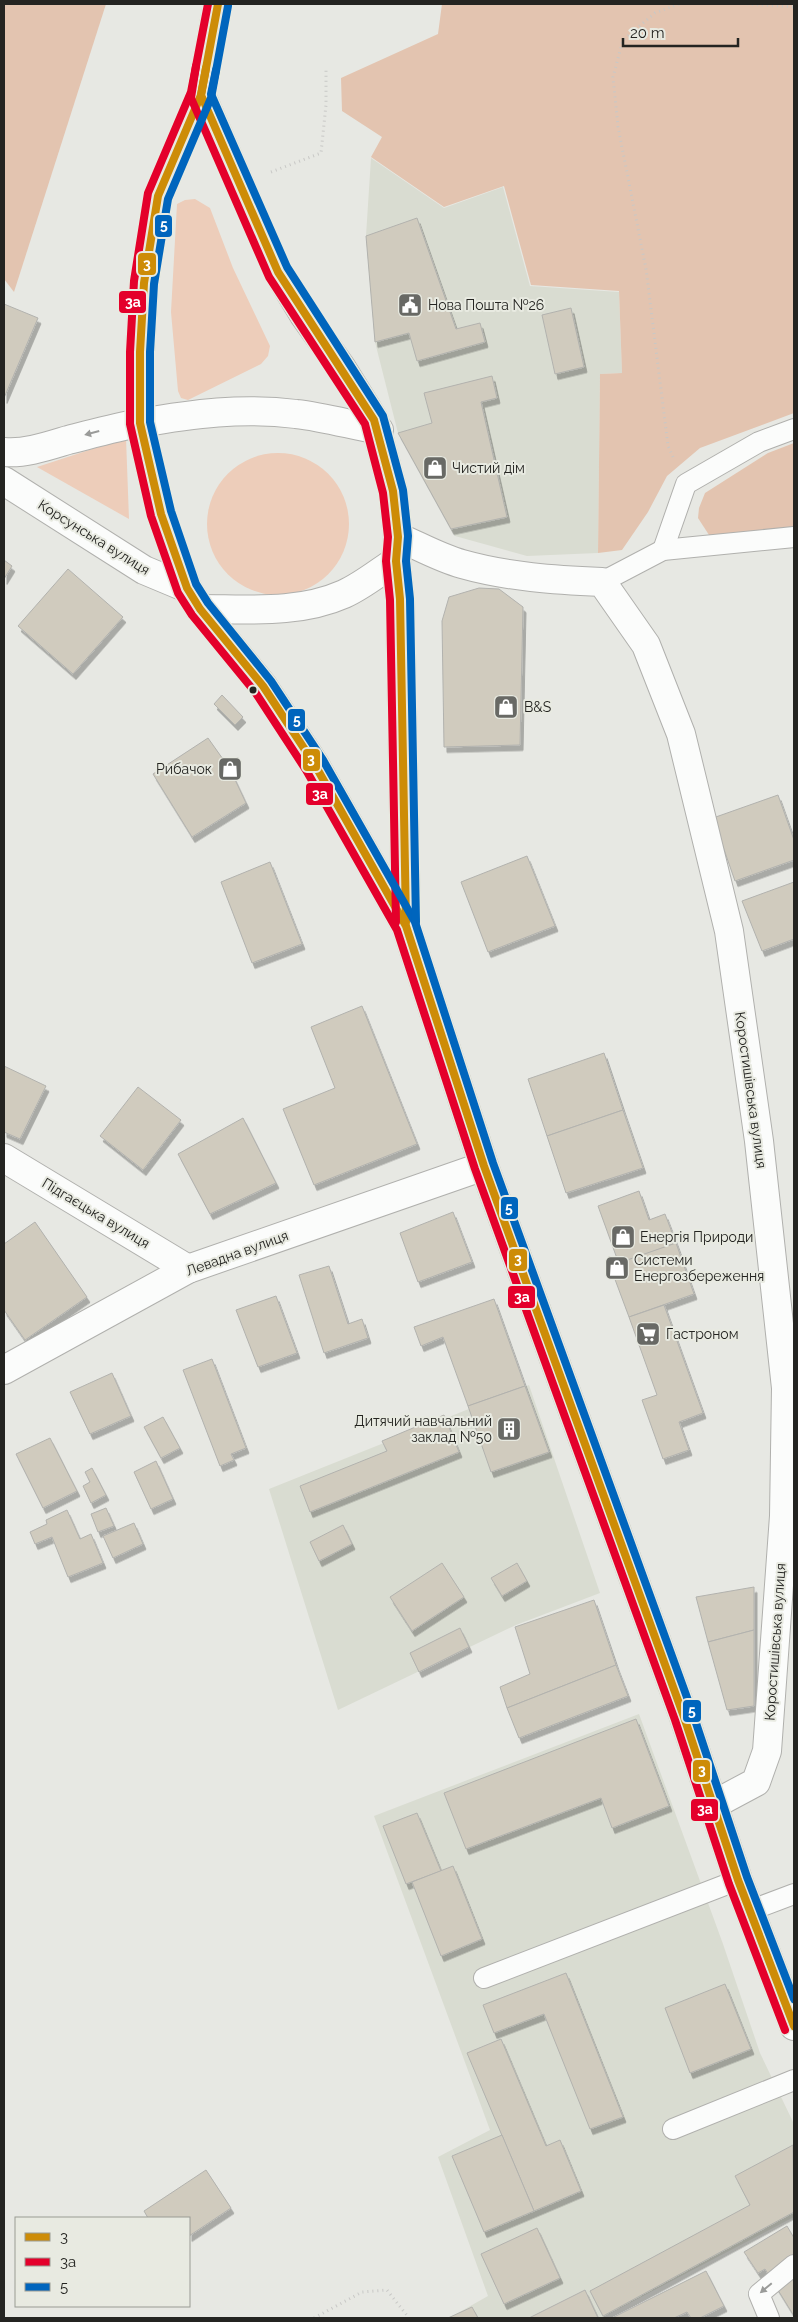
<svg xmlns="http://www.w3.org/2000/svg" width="798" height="2322" viewBox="0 0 798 2322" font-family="Raleway,sans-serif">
  <defs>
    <filter id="shadow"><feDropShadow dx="3" dy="5.5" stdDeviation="0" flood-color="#0004"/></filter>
  </defs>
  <rect width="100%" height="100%" fill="#e7e8e3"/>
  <g fill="#d9dcd1">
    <path d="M371,158L444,208L503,187L530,286L619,292L622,373L600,374L598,553L527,556L455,536L398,433L375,342L366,236Z"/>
    <path d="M529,1385L600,1593L516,1625L338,1710L269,1489Z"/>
    <path d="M639,1714L723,1944L760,2053L794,2124V2217L601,2318H449L488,2296L438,2157L490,2130L374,1816Z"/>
  </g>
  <g fill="#edcdba">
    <path d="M195,199L210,208L233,268L270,346L268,356L261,364L188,400L181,398L178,391L171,312L177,204L185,200Z"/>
    <path d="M126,438L129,519L37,467Z"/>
    <circle cx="278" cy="524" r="71"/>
  </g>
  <g fill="#e3c4b0">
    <path d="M4,4H106L14,292L4,279Z"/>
    <path d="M442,4H794V413L700,448L667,476L648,512L622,550L598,553L600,374L622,373L619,291L531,285L504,186L444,207L371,157L382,137L342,111L341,78L438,34Z"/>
    <path d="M794,443V530L739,535H709L698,518L699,508L705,493L768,453Z"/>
  </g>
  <g fill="#d0cbbe" stroke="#b2b2ae" filter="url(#shadow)">
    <path d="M417,218L456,329L480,323L485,342L417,361L409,333L375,342L366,236Z"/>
    <path d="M4,304L38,318L4,398Z"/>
    <path d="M571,308L584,367L555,374L542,315Z"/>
    <path d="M492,376L497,398L481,402L507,517L451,529L398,433L432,423L424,393Z"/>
    <path d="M4,560L12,566L4,579Z"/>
    <path d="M68,569L123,617L73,674L18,626Z"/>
    <path d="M479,588L499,589L523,607L520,745L444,747L442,621L449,597Z"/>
    <path d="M222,695L243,717L235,725L214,704Z"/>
    <path d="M208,738L230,769L246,803L192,837L153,774Z"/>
    <path d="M778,795L794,840V860L735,881L713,818Z"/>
    <path d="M527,856L555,926L488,952L461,882Z"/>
    <path d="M270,862L302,944L252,963L221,882Z"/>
    <path d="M794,882V939L762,951L742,901Z"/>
    <path d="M362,1006L417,1144L314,1185L283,1109L335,1088L311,1027Z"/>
    <path d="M604,1053L623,1110L547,1136L528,1079Z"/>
    <path d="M4,1066L46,1086L20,1139L4,1132Z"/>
    <path d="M138,1087L181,1120L143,1170L100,1136Z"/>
    <path d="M623,1110L643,1168L566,1193L547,1136Z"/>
    <path d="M243,1118L276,1183L210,1214L178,1154Z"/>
    <path d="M639,1191L649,1220L665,1214L676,1243L619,1264L598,1206Z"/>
    <path d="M453,1212L472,1262L418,1282L400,1233Z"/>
    <path d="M35,1222L87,1297L25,1340L4,1310V1244Z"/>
    <path d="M676,1243L694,1294L629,1317L610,1266Z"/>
    <path d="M329,1266L348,1324L362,1319L368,1338L324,1353L299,1275Z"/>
    <path d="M276,1296L297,1353L258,1367L236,1310Z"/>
    <path d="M494,1299L525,1386L468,1406L443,1337L421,1346L414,1327Z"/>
    <path d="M664,1305L703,1413L679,1422L689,1450L663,1459L642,1400L657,1395L629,1317Z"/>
    <path d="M212,1359L246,1448L231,1454L234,1460L220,1466L183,1370Z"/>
    <path d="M112,1373L131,1416L90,1434L70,1392Z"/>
    <path d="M525,1386L549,1452L491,1472L468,1406Z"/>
    <path d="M444,1415L459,1452L310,1512L300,1486L387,1451L382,1441Z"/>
    <path d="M163,1417L180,1448L161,1458L144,1427Z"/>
    <path d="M50,1438L77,1491L43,1508L16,1454Z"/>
    <path d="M156,1461L173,1499L151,1509L134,1472Z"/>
    <path d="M92,1468L106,1495L91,1503L83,1486L90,1482L85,1472Z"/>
    <path d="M106,1508L114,1526L98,1532L91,1514Z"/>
    <path d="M67,1510L80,1539L91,1534L103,1563L68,1577L52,1537L35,1544L30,1532L47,1524L46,1520Z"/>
    <path d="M134,1523L143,1544L113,1558L103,1536Z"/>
    <path d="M343,1525L352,1544L319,1561L310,1542Z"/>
    <path d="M442,1563L464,1597L412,1631L390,1597Z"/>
    <path d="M517,1563L527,1581L502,1596L491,1578Z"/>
    <path d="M754,1587V1630L708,1642L696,1597Z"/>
    <path d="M594,1600L616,1665L507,1708L500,1687L530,1674L515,1627Z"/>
    <path d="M460,1628L469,1647L419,1672L410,1653Z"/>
    <path d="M754,1630V1706L727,1710L708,1642Z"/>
    <path d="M616,1665L628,1696L519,1738L507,1708Z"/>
    <path d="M636,1719L669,1806L612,1828L601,1798L466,1849L444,1793Z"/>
    <path d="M417,1813L441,1871L406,1884L383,1826Z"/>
    <path d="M453,1866L482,1939L441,1956L412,1882Z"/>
    <path d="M566,1973L623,2117L590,2129L544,2014L494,2033L483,2005Z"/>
    <path d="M725,1984L751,2049L690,2073L665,2008Z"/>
    <path d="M501,2039L546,2146L560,2140L581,2191L534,2211L467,2053Z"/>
    <path d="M502,2135L534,2211L484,2232L452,2156Z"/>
    <path d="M793,2145L794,2212L603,2316L590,2291L750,2205L735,2176Z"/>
    <path d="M206,2170L231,2208L189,2236V2218H148L144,2211Z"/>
    <path d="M787,2226L794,2238V2316L765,2269L758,2273L744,2252Z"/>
    <path d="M537,2228L560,2278L504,2304L481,2254Z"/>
    <path d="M706,2271L724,2306L700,2318H691L687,2312L674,2318H612Z"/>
    <path d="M585,2290L598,2318H529Z"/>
    <path d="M472,2307L478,2318H448Z"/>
  </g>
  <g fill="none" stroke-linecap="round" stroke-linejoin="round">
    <defs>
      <g id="lane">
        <path d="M663,550L686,484L759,442L794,429"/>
        <path d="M602,582L663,550L794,537"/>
        <path d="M749,1911L794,1894"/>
        <path d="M484,1978L738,1880"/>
        <path d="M673,2129L794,2080"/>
        <path d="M769,2318L759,2294L794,2265"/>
      </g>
      <g id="street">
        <path d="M398,537C419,546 440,558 462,564C508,577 555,580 602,582L646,645L681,734L729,931L759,1141L786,1388L784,1516L767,1751L756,1782L713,1805"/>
        <path d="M4,1158L188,1269"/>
        <path d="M4,1370L188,1269L484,1166"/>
      </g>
      <g id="secondary">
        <path d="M4,452C25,454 48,446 68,440C92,434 116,427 140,423"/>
        <path d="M4,481L144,570L187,588"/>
      </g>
      <g id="primary">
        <path d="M218,4L201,95L158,196L144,283L140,352V423L161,514L187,588L200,609L263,686L315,765L406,926L484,1166L684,1717L738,1880L794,2026"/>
        <path d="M201,95L278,272L304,315L341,367L374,420L393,491L398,537L396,561L400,599L406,923"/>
        <path d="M140,423C192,414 243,407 296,414C324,417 351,425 379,430"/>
        <path d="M200,609C248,609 299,614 344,594C362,586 379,572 396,561"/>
      </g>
    </defs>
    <use href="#lane" stroke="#b0b0ad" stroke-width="22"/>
    <use href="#street" stroke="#b0b0ad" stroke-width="30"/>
    <use href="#secondary" stroke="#b0b0ad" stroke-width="30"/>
    <use href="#primary" stroke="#b0b0ad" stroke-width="30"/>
    <g stroke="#c8c8c6" stroke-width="3" stroke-dasharray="1 4" stroke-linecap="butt">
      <path d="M747,4L794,7"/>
      <path d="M271,172L321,153L326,105V68"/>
      <path d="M673,457L668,446L646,269L618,127L613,77L623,40L655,13L679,4"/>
      <path d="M314,2318L362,2292L387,2290L409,2318"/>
    </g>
    <use href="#lane" stroke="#fbfcfb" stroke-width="20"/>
    <use href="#street" stroke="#fbfcfb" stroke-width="28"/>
    <use href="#secondary" stroke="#fbfcfb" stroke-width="28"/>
    <use href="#primary" stroke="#fbfcfb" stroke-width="28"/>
    <defs>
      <g id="bus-1">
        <path d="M218,4L201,95L158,196L144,283L140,352V423L161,514L187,588L200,609L263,686L315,765L406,926L484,1166L684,1717L738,1880L794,2026"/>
        <path d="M206,68L201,95L278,272L374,420L393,491L398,537L396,561L400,599L406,922"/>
      </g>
      <g id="bus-2">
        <path d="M208,4L191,92L148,193L134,281L130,352V424L151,516L178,593L192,615L255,692L306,770L397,930L475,1169L675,1720L729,1884L785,2030"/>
        <path d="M196,66L191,98L269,277L365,424L383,493L388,537L386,561L390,600L396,922"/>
      </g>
      <g id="bus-3">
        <path d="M228,6L211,98L168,199L154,284L150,352V422L171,511L196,584L208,603L271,681L323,760L415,922L493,1163L693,1714L747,1877L794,1999"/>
        <path d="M216,70L211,94L287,267L383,416L403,490L408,536L406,561L410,599L416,922"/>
      </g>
    </defs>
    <use href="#bus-1" stroke="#e8eae1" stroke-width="11"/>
    <use href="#bus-2" stroke="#e8eae1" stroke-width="11"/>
    <use href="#bus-3" stroke="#e8eae1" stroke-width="11"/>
    <use href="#bus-1" stroke="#cd8c07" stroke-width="8"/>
    <use href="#bus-2" stroke="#e4002b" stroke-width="8"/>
    <use href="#bus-3" stroke="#0065bd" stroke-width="8"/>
  </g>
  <defs><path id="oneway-solid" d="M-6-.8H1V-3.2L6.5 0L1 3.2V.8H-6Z" transform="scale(1.25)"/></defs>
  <g fill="#9a9b99">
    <use href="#oneway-solid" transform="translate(92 433) rotate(165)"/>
    <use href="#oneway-solid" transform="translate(766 2288) rotate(140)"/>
  </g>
  <defs>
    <symbol id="civic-square" viewBox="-11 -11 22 22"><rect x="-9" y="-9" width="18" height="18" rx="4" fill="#686965" stroke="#e8eae1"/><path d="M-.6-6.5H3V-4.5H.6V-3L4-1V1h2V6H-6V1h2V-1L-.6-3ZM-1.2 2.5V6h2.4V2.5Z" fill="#fff"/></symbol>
    <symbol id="shop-square" viewBox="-11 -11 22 22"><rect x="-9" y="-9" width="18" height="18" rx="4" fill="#686965" stroke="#e8eae1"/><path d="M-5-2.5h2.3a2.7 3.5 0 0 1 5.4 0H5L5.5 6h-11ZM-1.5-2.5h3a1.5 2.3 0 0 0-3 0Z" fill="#fff"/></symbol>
    <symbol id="supermarket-square" viewBox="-11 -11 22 22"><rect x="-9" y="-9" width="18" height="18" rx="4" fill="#686965" stroke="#e8eae1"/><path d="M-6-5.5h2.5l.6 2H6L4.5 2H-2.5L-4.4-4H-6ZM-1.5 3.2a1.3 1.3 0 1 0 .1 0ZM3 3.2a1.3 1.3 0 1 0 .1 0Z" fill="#fff"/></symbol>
    <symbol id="building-square" viewBox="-11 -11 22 22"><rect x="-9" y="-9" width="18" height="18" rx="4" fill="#686965" stroke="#e8eae1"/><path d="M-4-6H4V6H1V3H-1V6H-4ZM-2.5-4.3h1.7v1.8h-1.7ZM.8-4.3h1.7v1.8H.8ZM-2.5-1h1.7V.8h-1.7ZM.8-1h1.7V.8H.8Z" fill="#fff"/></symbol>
  </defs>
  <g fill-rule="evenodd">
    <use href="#civic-square" x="396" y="291" width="28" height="28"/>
    <use href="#shop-square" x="421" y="454" width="28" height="28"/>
    <use href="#shop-square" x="492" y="693" width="28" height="28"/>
    <use href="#shop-square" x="216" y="755" width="28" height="28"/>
    <use href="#shop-square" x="609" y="1223" width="28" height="28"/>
    <use href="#shop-square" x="603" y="1254" width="28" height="28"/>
    <use href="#supermarket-square" x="634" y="1320" width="28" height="28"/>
    <use href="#building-square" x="495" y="1415" width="28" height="28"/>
  </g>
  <circle fill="#242421" stroke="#e8eae1" stroke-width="2" cx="253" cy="690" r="4.5"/>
  <g text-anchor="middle" stroke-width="4" stroke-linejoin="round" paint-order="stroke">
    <g font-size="14" fill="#242421" stroke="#e8eae1" text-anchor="start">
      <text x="428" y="310">Нова Пошта №26</text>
      <text x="452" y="473">Чистий дім</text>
      <text x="524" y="712">B&amp;S</text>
      <text x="212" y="774" text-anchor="end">Рибачок</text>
      <text x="640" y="1242">Енергія Природи</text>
      <text x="634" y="1265">Системи<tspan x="634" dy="16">Енергозбереження</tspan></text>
      <text x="666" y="1339">Гастроном</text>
      <text x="492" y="1426" text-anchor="end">Дитячий навчальний<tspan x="492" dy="16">заклад №50</tspan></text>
    </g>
    <g font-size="14" fill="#242421" stroke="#e8eae1">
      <text transform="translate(94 537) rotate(32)" y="5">Корсунська вулиця</text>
      <text transform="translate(751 1090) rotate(82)" y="5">Коростишівська вулиця</text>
      <text transform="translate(96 1213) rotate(31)" y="5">Підгаєцька вулиця</text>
      <text transform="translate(237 1253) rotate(-20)" y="5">Левадна вулиця</text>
      <text transform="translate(775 1642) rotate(-86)" y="5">Коростишівська вулиця</text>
    </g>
  </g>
  <g stroke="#e8eae1" stroke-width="2">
    <rect x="154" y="214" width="19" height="24" rx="5" fill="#0065bd"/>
    <rect x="137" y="252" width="20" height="24" rx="5" fill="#cd8c07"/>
    <rect x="118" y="290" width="29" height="24" rx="5" fill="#e4002b"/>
    <rect x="287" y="708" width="19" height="24" rx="5" fill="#0065bd"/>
    <rect x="302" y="748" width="19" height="24" rx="5" fill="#cd8c07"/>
    <rect x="305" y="782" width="29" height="24" rx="5" fill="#e4002b"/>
    <rect x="500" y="1196" width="19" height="24" rx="5" fill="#0065bd"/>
    <rect x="508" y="1248" width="20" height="24" rx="5" fill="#cd8c07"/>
    <rect x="507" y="1285" width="29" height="24" rx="5" fill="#e4002b"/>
    <rect x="682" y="1699" width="20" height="24" rx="5" fill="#0065bd"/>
    <rect x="692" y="1759" width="19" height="24" rx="5" fill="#cd8c07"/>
    <rect x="690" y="1798" width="29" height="24" rx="5" fill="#e4002b"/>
  </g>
  <g font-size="14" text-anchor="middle" font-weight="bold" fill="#fff">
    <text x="164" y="230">5</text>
    <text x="147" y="269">3</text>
    <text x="133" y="307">3а</text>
    <text x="297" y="725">5</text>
    <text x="311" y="764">3</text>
    <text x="320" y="799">3а</text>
    <text x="509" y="1213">5</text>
    <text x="518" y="1264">3</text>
    <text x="522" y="1302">3а</text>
    <text x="692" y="1716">5</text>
    <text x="702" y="1775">3</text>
    <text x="705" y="1814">3а</text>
  </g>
  <rect width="798" height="2322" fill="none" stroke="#242421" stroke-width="10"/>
  <rect x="15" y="2217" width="175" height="90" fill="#e8eae1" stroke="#9a9b94"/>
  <rect x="25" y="2233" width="25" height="8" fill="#cd8c07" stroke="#9a9b94"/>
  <text x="60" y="2242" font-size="15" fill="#242421">3</text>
  <rect x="25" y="2258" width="25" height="8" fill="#e4002b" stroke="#9a9b94"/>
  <text x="60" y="2267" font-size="15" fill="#242421">3а</text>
  <rect x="25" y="2283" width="25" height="8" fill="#0065bd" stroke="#9a9b94"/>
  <text x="60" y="2292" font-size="15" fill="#242421">5</text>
  <path d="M623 38v8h115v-8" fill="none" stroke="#242421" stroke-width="2.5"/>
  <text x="630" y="38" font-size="15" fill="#242421" stroke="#e8eae1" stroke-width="4" paint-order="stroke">20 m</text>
</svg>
